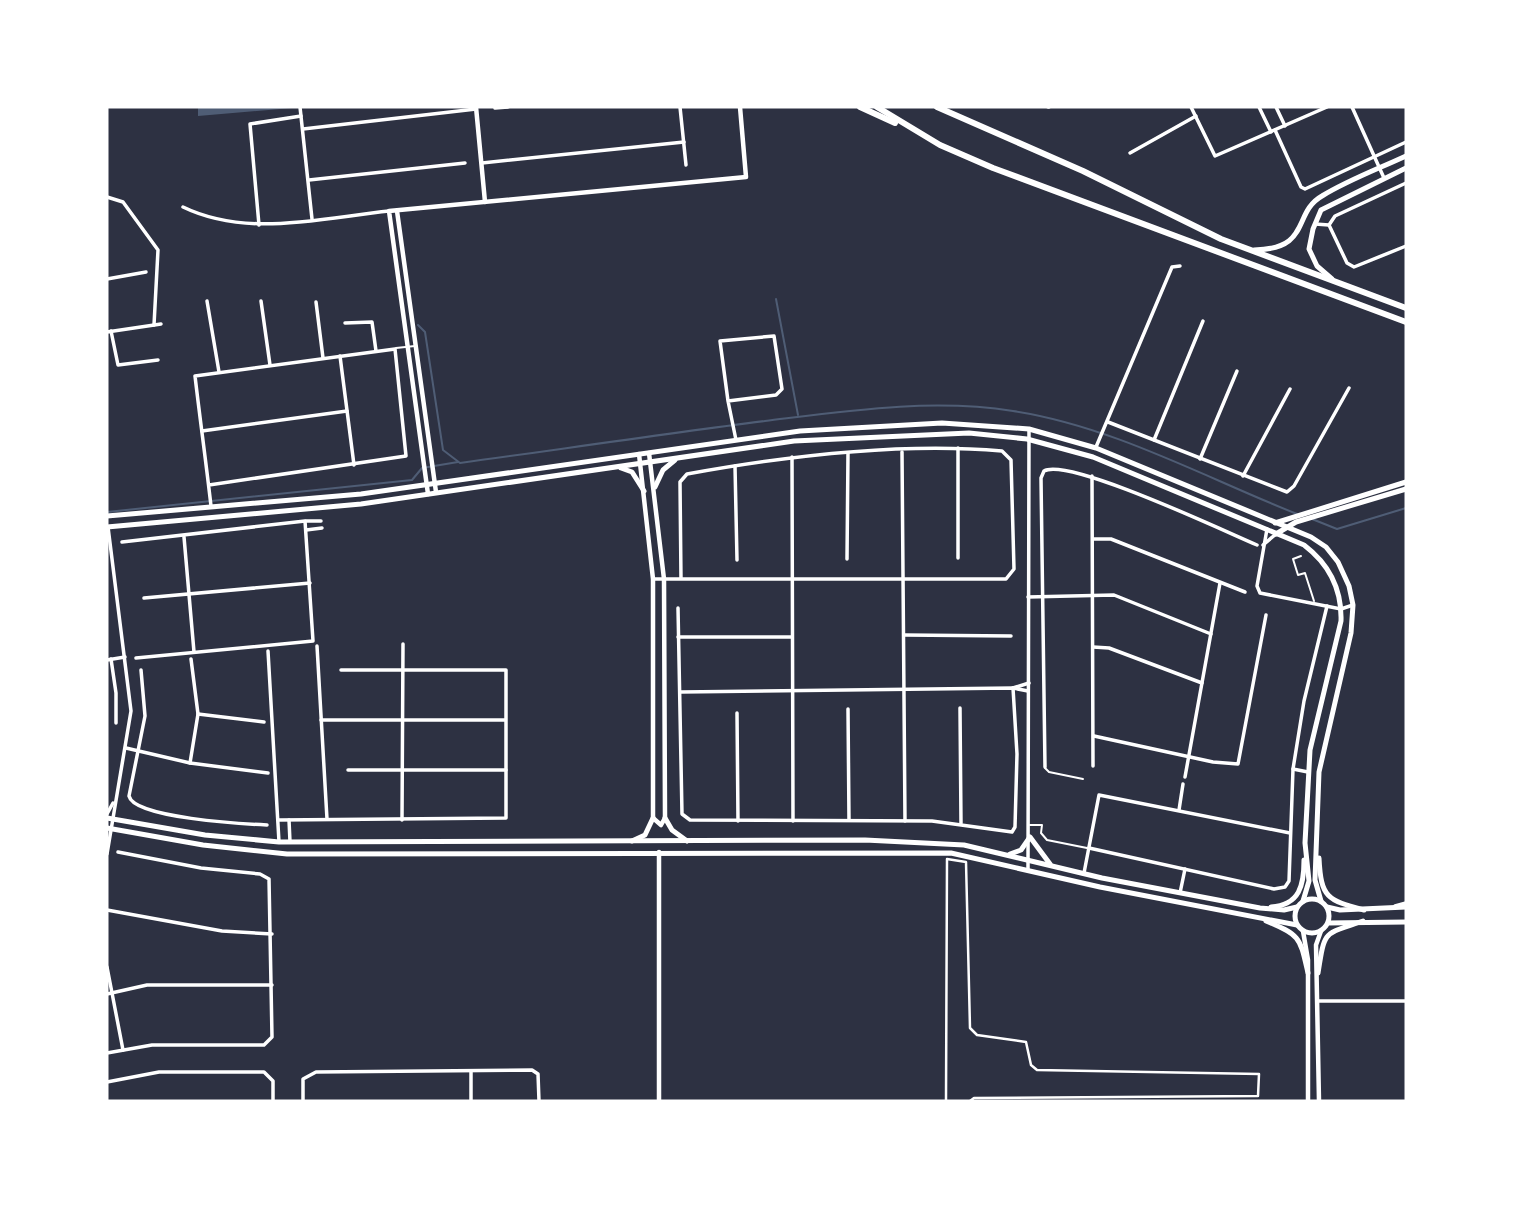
<svg xmlns="http://www.w3.org/2000/svg" width="1513" height="1208" viewBox="0 0 1513 1208" font-family="Jost,sans-serif">
  <rect width="100%" height="100%" fill="#2d3142"/>
  <path fill="#4f5d75" d="M198,107H292V108L198,116Z"/>
  <g fill="none" stroke-linecap="round" stroke-linejoin="round">
    <g stroke="#4f5d75" stroke-width="2">
      <path d="M776,299L798,415"/>
      <path d="M418,325L425,332L443,450L460,463C562,449 663,434 765,421C846,411 931,398 1013,411C1112,426 1204,477 1297,514"/>
      <path d="M107,512L412,480L422,468L458,462"/>
      <path d="M1312,519L1337,529L1406,508"/>
    </g>
    <g stroke="#fff" stroke-width="2">
      <path d="M396,348L415,346"/>
      <path d="M1301,556L1293,559L1298,575L1305,573L1314,601"/>
      <path d="M1045,768L1049,772L1083,779"/>
      <path d="M1030,825H1042L1041,833L1047,840L1087,848"/>
    </g>
    <path stroke="#fff" stroke-width="2.5" d="M946,1101L947,859L966,862L970,1028L977,1035L1026,1042L1031,1065L1037,1070L1259,1074L1258,1096L974,1098L970,1101"/>
    <g stroke="#fff" stroke-width="3.5">
      <path d="M300,107L312,219"/>
      <path d="M680,107L686,165"/>
      <path d="M1048,107H1049"/>
      <path d="M1191,107L1215,156L1327,107"/>
      <path d="M1259,107L1271,132"/>
      <path d="M1276,107L1285,126"/>
      <path d="M1352,107L1384,178"/>
      <path d="M495,108L508,107"/>
      <path d="M303,129L476,109"/>
      <path d="M1275,130L1301,187L1305,189L1406,142"/>
      <path d="M1130,153L1196,116"/>
      <path d="M482,163L684,142"/>
      <path d="M309,180L465,163"/>
      <path d="M107,197L123,202L158,250L154,325"/>
      <path d="M183,207C247,238 321,218 389,211"/>
      <path d="M1315,224L1329,225L1335,216L1406,183"/>
      <path d="M259,225L250,124L301,116"/>
      <path d="M1329,225L1347,263L1354,267L1406,246"/>
      <path d="M107,279L146,272"/>
      <path d="M207,301L219,372"/>
      <path d="M261,301L270,365"/>
      <path d="M316,302L323,358"/>
      <path d="M345,323L372,322L376,351"/>
      <path d="M111,331L118,365L158,360"/>
      <path d="M107,332L161,324"/>
      <path d="M340,356L354,465"/>
      <path d="M728,401L776,395L782,389L774,336L720,341L728,401L736,440"/>
      <path d="M1108,422L1287,492L1294,486L1349,388"/>
      <path d="M202,431L347,411"/>
      <path d="M1154,440L1203,321"/>
      <path d="M1096,447L1172,267L1180,266"/>
      <path d="M958,448V558"/>
      <path d="M902,452L905,821"/>
      <path d="M792,457L793,821"/>
      <path d="M1200,459L1237,371"/>
      <path d="M735,466L737,560"/>
      <path d="M1092,476L1093,766"/>
      <path d="M1243,476L1290,389"/>
      <path d="M209,485L406,456L395,349L195,376C200,419 206,462 211,506"/>
      <path d="M306,521H321"/>
      <path d="M1267,529L1257,586L1260,593L1341,609L1353,605"/>
      <path d="M306,530L322,528"/>
      <path d="M184,537L194,652"/>
      <path d="M1093,539H1111L1245,592"/>
      <path d="M122,542L305,521L313,641L136,658"/>
      <path d="M1263,545L1276,534"/>
      <path d="M847,559L848,453"/>
      <path d="M653,579H1006L1014,569L1011,460L1002,451C902,442 786,456 687,474L680,482L681,579"/>
      <path d="M1028,597L1114,595L1211,634"/>
      <path d="M144,598L310,583"/>
      <path d="M678,608L682,814L690,820L932,821L1012,832L1015,827L1017,754L1013,688"/>
      <path d="M904,635L1011,636"/>
      <path d="M678,637H792"/>
      <path d="M317,646L327,819"/>
      <path d="M1093,647L1109,648L1202,683"/>
      <path d="M268,651L279,842"/>
      <path d="M111,659L116,693V723"/>
      <path d="M107,660L125,657"/>
      <path d="M141,670L145,716L129,796C134,818 244,824 267,825"/>
      <path d="M1013,688L1029,683"/>
      <path d="M681,692L1013,688L1028,691"/>
      <path d="M960,708L961,823"/>
      <path d="M848,709L849,820"/>
      <path d="M737,713L738,821"/>
      <path d="M198,714L264,722"/>
      <path d="M321,720H505"/>
      <path d="M1094,736L1213,762L1238,764L1266,615"/>
      <path d="M126,748L190,763L268,773"/>
      <path d="M190,763L198,714L191,659"/>
      <path d="M1045,767L1041,478L1044,471C1068,457 1224,531 1257,545"/>
      <path d="M1293,769L1308,772"/>
      <path d="M348,770H506"/>
      <path d="M1185,777L1220,583"/>
      <path d="M1179,810L1183,784"/>
      <path d="M107,814L113,803"/>
      <path d="M279,820L506,818V670H341"/>
      <path d="M289,820L290,842"/>
      <path d="M402,820L403,644"/>
      <path d="M1089,848L1274,889L1285,887L1289,881L1293,769L1304,701L1327,606"/>
      <path d="M107,854L131,711L108,527"/>
      <path d="M1028,870L1029,429"/>
      <path d="M1084,873L1099,795L1290,833"/>
      <path d="M1180,893L1185,869"/>
      <path d="M1395,906L1406,903"/>
      <path d="M107,910L222,931L272,934"/>
      <path d="M107,967L123,1050"/>
      <path d="M107,994L147,985H272"/>
      <path d="M1319,1001H1406"/>
      <path d="M107,1053L152,1045H264L272,1037L269,879L260,874L201,868L118,852"/>
      <path d="M471,1072V1101"/>
      <path d="M107,1082L159,1072H264L273,1081V1101"/>
      <path d="M303,1101V1079L316,1072L532,1070L538,1074L539,1101"/>
    </g>
    <g stroke="#fff" stroke-width="4.5">
      <path d="M476,107L485,202"/>
      <path d="M397,211L436,492"/>
      <path d="M639,454L653,579V818L661,825L665,818L664,579L649,453"/>
      <path d="M428,494L389,211L746,177L740,107"/>
      <path d="M1303,931L1308,960V1101"/>
      <path d="M659,1101V852"/>
      <path d="M1319,1101L1316,945L1321,931"/>
    </g>
    <g stroke="#fff" stroke-width="5">
      <path d="M1254,250C1312,249 1292,213 1322,196C1348,180 1378,169 1406,156"/>
      <path d="M1332,279L1317,266L1309,249L1313,229L1321,210L1406,168"/>
      <path d="M621,468L632,472L644,491"/>
      <path d="M655,487L663,470L675,460"/>
      <path d="M107,516L361,494L800,431L942,423L1029,429L1096,448L1311,537L1326,547L1338,562L1349,586L1353,605L1351,633L1319,772L1315,880L1321,901"/>
      <path d="M1275,523L1406,482"/>
      <path d="M107,527L361,504L794,441L969,433L1027,439L1093,457L1304,545C1329,564 1342,589 1341,621L1310,750L1305,843L1309,881L1303,901"/>
      <path d="M1276,534L1296,522L1406,489"/>
      <path d="M107,818L205,835L279,842L865,840L964,845L1102,878L1260,908L1284,910L1297,907"/>
      <path d="M665,818L672,830L687,841"/>
      <path d="M107,828L203,845L287,854L951,853L1100,887L1297,925"/>
      <path d="M632,841L645,835L653,818"/>
      <path d="M1010,854L1021,850L1030,837L1050,864"/>
      <path d="M1319,858C1321,898 1327,900 1364,910"/>
      <circle cx="1312" cy="916" r="17"/>
      <path d="M1271,907C1300,905 1304,885 1304,860"/>
      <path d="M1327,907L1340,910L1406,907"/>
      <path d="M1266,921C1301,935 1300,938 1308,973"/>
      <path d="M1328,923L1406,922"/>
      <path d="M1318,973C1325,929 1323,935 1363,921"/>
    </g>
    <g stroke="#fff" stroke-width="6">
      <path d="M860,107L895,123"/>
      <path d="M877,107L940,145L993,168L1406,322"/>
      <path d="M937,107L1083,171L1221,239L1406,308"/>
    </g>
  </g>
  <rect width="1513" height="1208" fill="none" stroke="#ffffff" stroke-width="217"/>
</svg>
